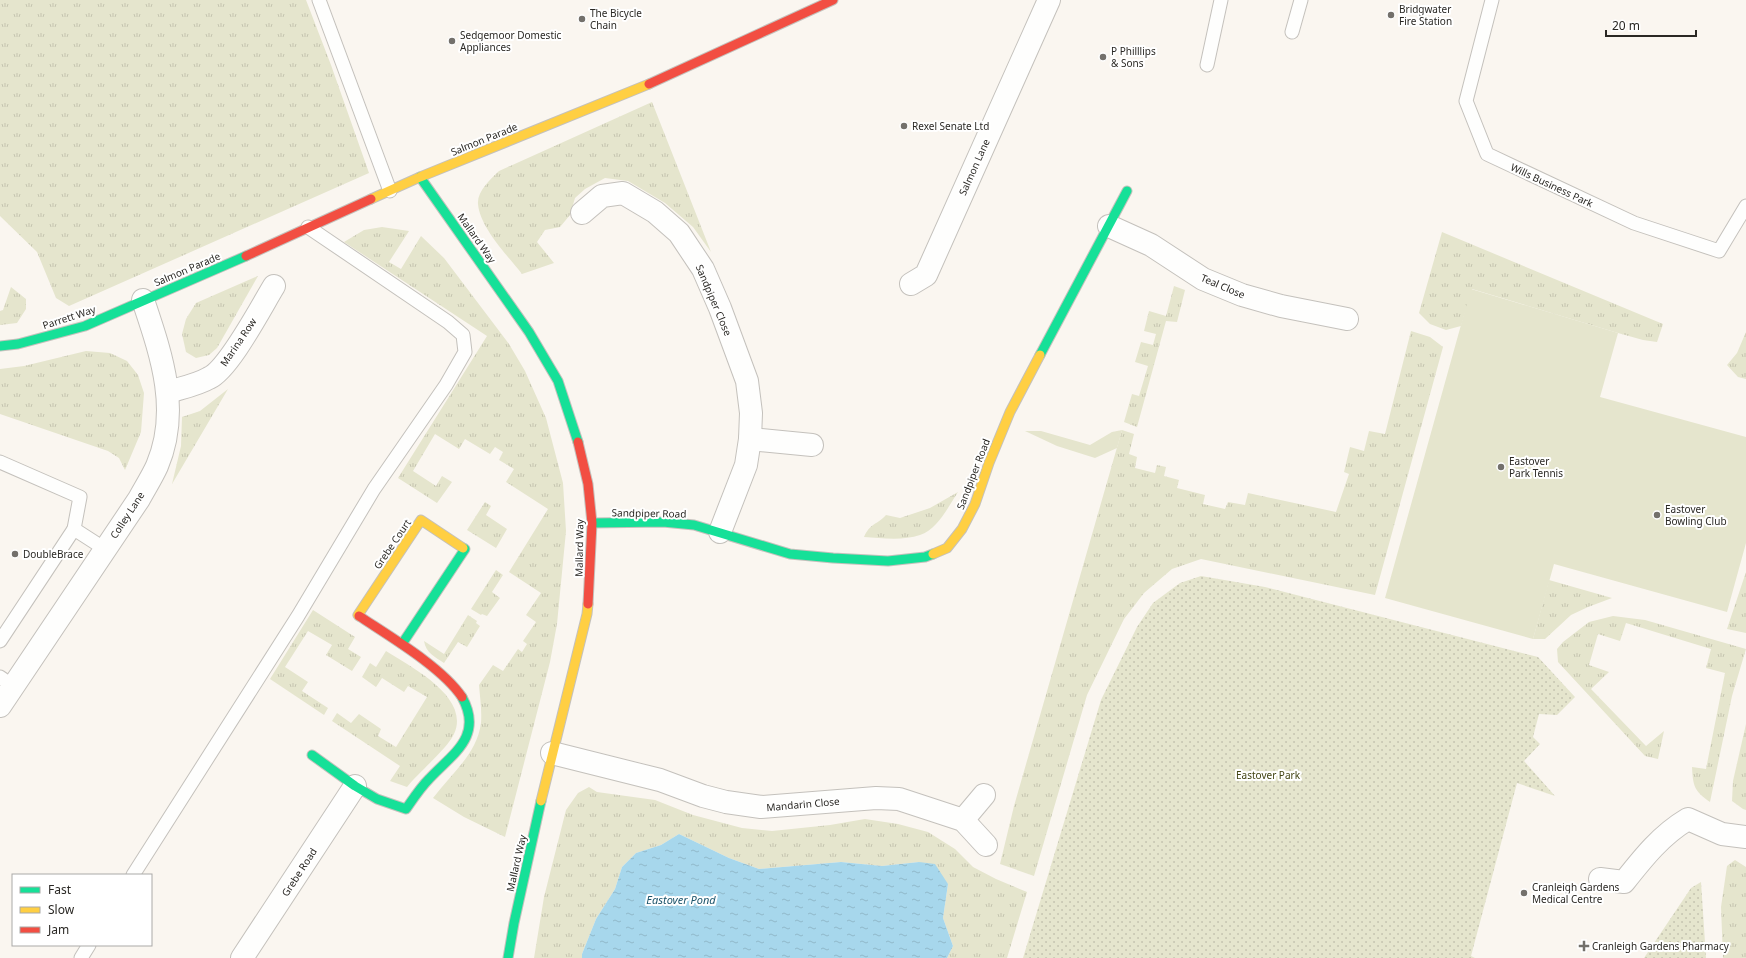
<svg xmlns="http://www.w3.org/2000/svg" width="1746" height="958" viewBox="0 0 1746 958" font-family="'Noto Sans',sans-serif">
  <defs>
    <pattern id="grass-tufts" width="24" height="20" patternUnits="userSpaceOnUse"><rect width="24" height="20" fill="#e5e5cd"/><path d="M3 7l-1-3M5 7V3M7 7l1-3M15 17l-1-3M17 17v-4M19 17l1-3" fill="none" stroke="#c5c4b0"/></pattern>
    <pattern id="park-dots" width="8" height="8" patternUnits="userSpaceOnUse"><rect width="8" height="8" fill="#e5e5cd"/><path d="M2 2h.1M6 6h.1" fill="none" stroke="#c5c4b0" stroke-width="1.8" stroke-linecap="round"/></pattern>
    <pattern id="water-ripples" width="26" height="14" patternUnits="userSpaceOnUse"><rect width="26" height="14" fill="#a7d7ec"/><path d="M2 4q2-2 4 0t4 0M15 11q2-2 4 0t4 0" fill="none" stroke="#90b9ca"/></pattern>
  </defs>
  <rect width="100%" height="100%" fill="#faf6f0"/>
  <g fill="url(#grass-tufts)">
    <path d="M0,0H306L331,65L369,173L69,306L56,298L37,252L0,216Z"/>
    <path d="M652,102L711,252L693,227L665,203L628,181L605,178L585,189L575,198L570,215L560,227L545,230L537,242L554,263L522,274C508,256 480,228 478,204C477,191 490,180 499,171Z"/>
    <path d="M382,227L409,231L389,262L401,269L421,236L444,258L509,344L525,371L546,418L563,483L566,531L557,624L550,662L505,837L464,817L433,798C451,774 477,754 481,723C482,710 480,698 479,685L493,665L503,671L518,649L522,652L527,644L523,641L536,622L526,615L541,593L509,572L548,509L506,482L514,469L499,460L503,452L495,447L490,454L465,439L459,449L435,434L413,471L436,486L442,476L452,482L437,503L398,478L487,336L344,242L364,230Z"/>
    <path d="M1442,232L1663,324L1657,342L1643,340L1618,333L1472,289L1461,326L1446,330L1430,324L1419,313Z"/>
    <path d="M258,276L217,348L209,355L196,358L186,352L182,334L186,319L196,303Z"/>
    <path d="M1174,286L1185,290L1177,322L1166,321L1137,427L1124,422L1132,394L1139,396L1148,366L1135,362L1141,342L1153,345L1156,334L1144,331L1149,311L1166,316Z"/>
    <path d="M11,287L26,299V309L17,323L0,325V311L3,310Z"/>
    <path d="M1411,331L1430,337L1443,347L1375,595L1201,559L1172,569L1144,593L1124,619L1087,695L1034,876L1000,864L1014,806L1122,430L1134,434L1129,454L1137,457L1135,468L1155,473L1157,465L1166,467L1164,476L1179,480L1177,488L1205,495L1203,504L1225,509L1228,502L1245,505L1248,493L1336,512L1349,474L1344,472L1350,447L1364,451L1369,431L1385,434Z"/>
    <path d="M1746,332V379L1738,377L1727,365L1737,353Z"/>
    <path d="M86,351L110,353L127,361L138,375L144,393L141,432L125,470L119,458L108,451L0,414V369L24,366Z"/>
    <path d="M228,389L172,484L181,446L182,417L200,411Z"/>
    <path d="M958,492C948,507 938,529 920,535C903,541 881,538 864,537C870,523 877,525 886,515L900,518L930,508Z"/>
    <path d="M485,502L491,506L486,515L507,529L496,548L467,530Z"/>
    <path d="M496,570L503,575L492,592L500,598L487,616L482,614L481,615L471,609Z"/>
    <path d="M1746,572V633L1727,629Z"/>
    <path d="M1549,580L1612,598L1588,607L1571,615L1545,639H1533Z"/>
    <path d="M313,610L355,637L348,649L361,657L352,671L326,655L332,645L308,631L285,667L308,682L302,691L328,708L324,715L270,679Z"/>
    <path d="M468,615L477,621L476,623L480,626L467,647L458,642L444,663C435,657 426,653 424,641L444,654Z"/>
    <path d="M1613,616L1645,620L1746,649L1732,696L1710,802C1694,791 1693,786 1692,767L1706,769L1725,673L1706,668L1711,649L1626,623L1620,641L1598,634L1589,665L1609,672L1591,689L1646,746L1664,731L1658,759L1645,756L1558,662L1557,649L1563,642L1589,622Z"/>
    <path d="M386,651C411,667 471,697 454,734C447,749 419,772 407,787L390,781L400,766L332,721L337,713L351,723L359,714L381,729L378,736L396,747L427,697L408,686L404,692L382,678L376,687L362,677L370,663L376,667Z"/>
    <path d="M1746,724V810L1743,809L1732,801L1733,781Z"/>
    <path d="M589,787L597,792L655,800L693,815L742,828L772,831L830,825L865,819L898,824L928,832L955,849L973,867L996,879L1027,892L1007,958H947L953,946L943,918L948,884L919,862L882,866L841,862L759,869L729,858L679,834L661,845L636,853L622,867L615,889L596,919L582,954V958H534L544,897L566,810L578,793Z"/>
    <path d="M1735,860L1746,867V958H1723L1721,907L1727,866Z"/>
  </g>
  <g fill="url(#park-dots)">
    <path d="M1201,576L1265,587L1538,657L1575,697L1557,715L1539,714L1533,737L1540,744L1524,761L1555,796L1517,783L1471,956L1475,958H1023L1101,700L1137,627L1153,603L1180,583Z"/>
    <path d="M1701,882L1706,958H1644L1691,888Z"/>
  </g>
  <g fill="#e5e5cd">
    <path d="M1471,289L1618,333L1600,397L1746,437V543L1727,612L1554,564L1533,639L1385,598Z"/>
    <path d="M1122,430L1117,448L1095,458L1057,446L1025,431H1041L1090,445L1112,432Z"/>
  </g>
  <path fill="url(#water-ripples)" d="M679,834L729,858L759,869L841,862L882,866L919,862L935,864L948,884L943,918L953,946L947,958H582V954L596,919L615,889L622,867L636,853L661,845Z"/>
  <g fill="none" stroke-linecap="round" stroke-linejoin="round">
    <defs>
      <g id="lane">
        <path d="M319,0L390,191"/>
        <path d="M1492,0L1466,101L1487,154L1634,223L1719,251L1746,206"/>
        <path d="M1292,32L1301,0"/>
        <path d="M1207,65L1221,0"/>
        <path d="M0,462L80,497L74,529L105,549"/>
        <path d="M0,641L74,529"/>
        <path d="M0,677L13,686"/>
        <path d="M133,875L298,616L374,489L446,385L465,352L463,335L448,322L308,227"/>
        <path d="M81,958L89,945"/>
      </g>
      <g id="street">
        <path d="M582,213L602,196L623,193L655,212L679,233L703,269L720,308L747,381L751,413L750,439L746,465L720,532"/>
        <path d="M1109,226L1151,245L1203,279L1242,295L1281,306L1347,319"/>
        <path d="M911,284L926,275L1049,0"/>
        <path d="M168,392C181,388 197,385 209,378C229,369 261,307 274,286"/>
        <path d="M750,439L812,445"/>
        <path d="M0,706L139,499C145,488 152,477 157,466C181,410 161,354 143,300"/>
        <path d="M552,753L660,780L703,796L726,802L761,807L876,798L899,799L963,820L986,845"/>
        <path d="M963,820L984,795"/>
        <path d="M1600,879L1624,882C1643,858 1661,835 1688,819L1722,834L1746,837"/>
        <path d="M242,958L355,786"/>
      </g>
      <g id="fast">
        <path d="M420,177L529,332L558,381L578,442"/>
        <path d="M0,346L18,344L85,326L246,256"/>
        <path d="M1040,355L1127,191"/>
        <path d="M592,523L663,522L694,525L790,554L833,558L888,561L925,557L933,554"/>
        <path d="M402,644L465,549L463,548"/>
        <path d="M312,755L355,786L377,799L406,809C413,799 420,788 429,779C452,754 484,737 462,697"/>
        <path d="M508,958L514,923L541,801"/>
      </g>
      <g id="slow">
        <path d="M371,199L420,177L649,84"/>
        <path d="M933,554L947,548L962,529L975,504L989,463L1010,412L1040,355"/>
        <path d="M359,616L358,615L421,520L463,548"/>
        <path d="M541,801L587,614L588,604"/>
      </g>
      <g id="jam">
        <path d="M649,84L833,0"/>
        <path d="M246,256L371,199"/>
        <path d="M578,442L588,484L592,523L588,604"/>
        <path d="M359,616C389,636 442,667 462,697"/>
      </g>
    </defs>
    <use href="#lane" stroke="#c4c1bc" stroke-width="15"/>
    <use href="#street" stroke="#c4c1bc" stroke-width="24"/>
    <use href="#fast" stroke="#c4c1bc" stroke-width="11"/>
    <use href="#slow" stroke="#c4c1bc" stroke-width="11"/>
    <use href="#jam" stroke="#c4c1bc" stroke-width="11"/>
    <use href="#lane" stroke="#fefefd" stroke-width="13"/>
    <use href="#street" stroke="#fefefd" stroke-width="22"/>
    <use href="#fast" stroke="#16e098" stroke-width="9"/>
    <use href="#slow" stroke="#ffcf43" stroke-width="9"/>
    <use href="#jam" stroke="#f24e42" stroke-width="9"/>
  </g>
  <g fill="#73706b" stroke="#fff" stroke-width="1.5">
    <circle cx="1391" cy="15" r="4"/>
    <circle cx="582" cy="19" r="4"/>
    <circle cx="452" cy="41" r="4"/>
    <circle cx="1103" cy="57" r="4"/>
    <circle cx="904" cy="126" r="4"/>
    <circle cx="1501" cy="467" r="4"/>
    <circle cx="1657" cy="515" r="4"/>
    <circle cx="15" cy="554" r="4"/>
    <circle cx="1524" cy="893" r="4"/>
    <path d="M1582 940h4v4h4v4h-4v4h-4v-4h-4v-4h4z"/>
  </g>
  <g text-anchor="middle" stroke-width="4" stroke-linejoin="round" paint-order="stroke">
    <g font-size="10" fill="#2a2824" stroke="#fff" text-anchor="start">
      <text x="1399" y="13">Bridgwater<tspan x="1399" dy="12">Fire Station</tspan></text>
      <text x="590" y="17">The Bicycle<tspan x="590" dy="12">Chain</tspan></text>
      <text x="460" y="39">Sedgemoor Domestic<tspan x="460" dy="12">Appliances</tspan></text>
      <text x="1111" y="55">P Philllips<tspan x="1111" dy="12">&amp; Sons</tspan></text>
      <text x="912" y="130">Rexel Senate Ltd</text>
      <text x="1509" y="465">Eastover<tspan x="1509" dy="12">Park Tennis</tspan></text>
      <text x="1665" y="513">Eastover<tspan x="1665" dy="12">Bowling Club</tspan></text>
      <text x="23" y="558">DoubleBrace</text>
      <text x="1532" y="891">Cranleigh Gardens<tspan x="1532" dy="12">Medical Centre</tspan></text>
      <text x="1592" y="950">Cranleigh Gardens Pharmacy</text>
    </g>
    <g font-size="10" fill="#2a2824" stroke="#fff">
      <text transform="translate(484 139) rotate(-22)" y="4">Salmon Parade</text>
      <text transform="translate(974 167) rotate(-66)" y="4">Salmon Lane</text>
      <text transform="translate(1552 185) rotate(25)" y="4">Wills Business Park</text>
      <text transform="translate(477 238) rotate(55)" y="4">Mallard Way</text>
      <text transform="translate(187 269) rotate(-23)" y="4">Salmon Parade</text>
      <text transform="translate(1223 286) rotate(23)" y="4">Teal Close</text>
      <text transform="translate(714 300) rotate(67)" y="4">Sandpiper Close</text>
      <text transform="translate(69 317) rotate(-18)" y="4">Parrett Way</text>
      <text transform="translate(238 342) rotate(-56)" y="4">Marina Row</text>
      <text transform="translate(973 474) rotate(-69)" y="4">Sandpiper Road</text>
      <text transform="translate(649 513) rotate(1)" y="4">Sandpiper Road</text>
      <text transform="translate(127 515) rotate(-57)" y="4">Colley Lane</text>
      <text transform="translate(392 544) rotate(-56)" y="4">Grebe Court</text>
      <text transform="translate(579 548) rotate(-89)" y="4">Mallard Way</text>
      <text transform="translate(803 804) rotate(-5)" y="4">Mandarin Close</text>
      <text transform="translate(516 863) rotate(-77)" y="4">Mallard Way</text>
      <text transform="translate(299 872) rotate(-57)" y="4">Grebe Road</text>
    </g>
    <g font-size="10" fill="#424413" stroke="#fff">
      <text x="1268" y="779">Eastover Park</text>
    </g>
    <g font-size="11" font-style="italic" fill="#1b546b" stroke="#fff">
      <text x="681" y="904">Eastover Pond</text>
    </g>
  </g>
  <rect x="12" y="874" width="140" height="72" fill="#ffffff" stroke="#aaa9a7"/>
  <rect x="20" y="887" width="20" height="6" fill="#16e098" stroke="#aaa9a7"/>
  <text x="48" y="894" font-size="12" fill="#2a2824">Fast</text>
  <rect x="20" y="907" width="20" height="6" fill="#ffcf43" stroke="#aaa9a7"/>
  <text x="48" y="914" font-size="12" fill="#2a2824">Slow</text>
  <rect x="20" y="927" width="20" height="6" fill="#f24e42" stroke="#aaa9a7"/>
  <text x="48" y="934" font-size="12" fill="#2a2824">Jam</text>
  <path d="M1606 30v6h90v-6" fill="none" stroke="#2a2824" stroke-width="2"/>
  <text x="1612" y="30" font-size="12" fill="#2a2824" stroke="#ffffff" stroke-width="3" paint-order="stroke">20 m</text>
</svg>
